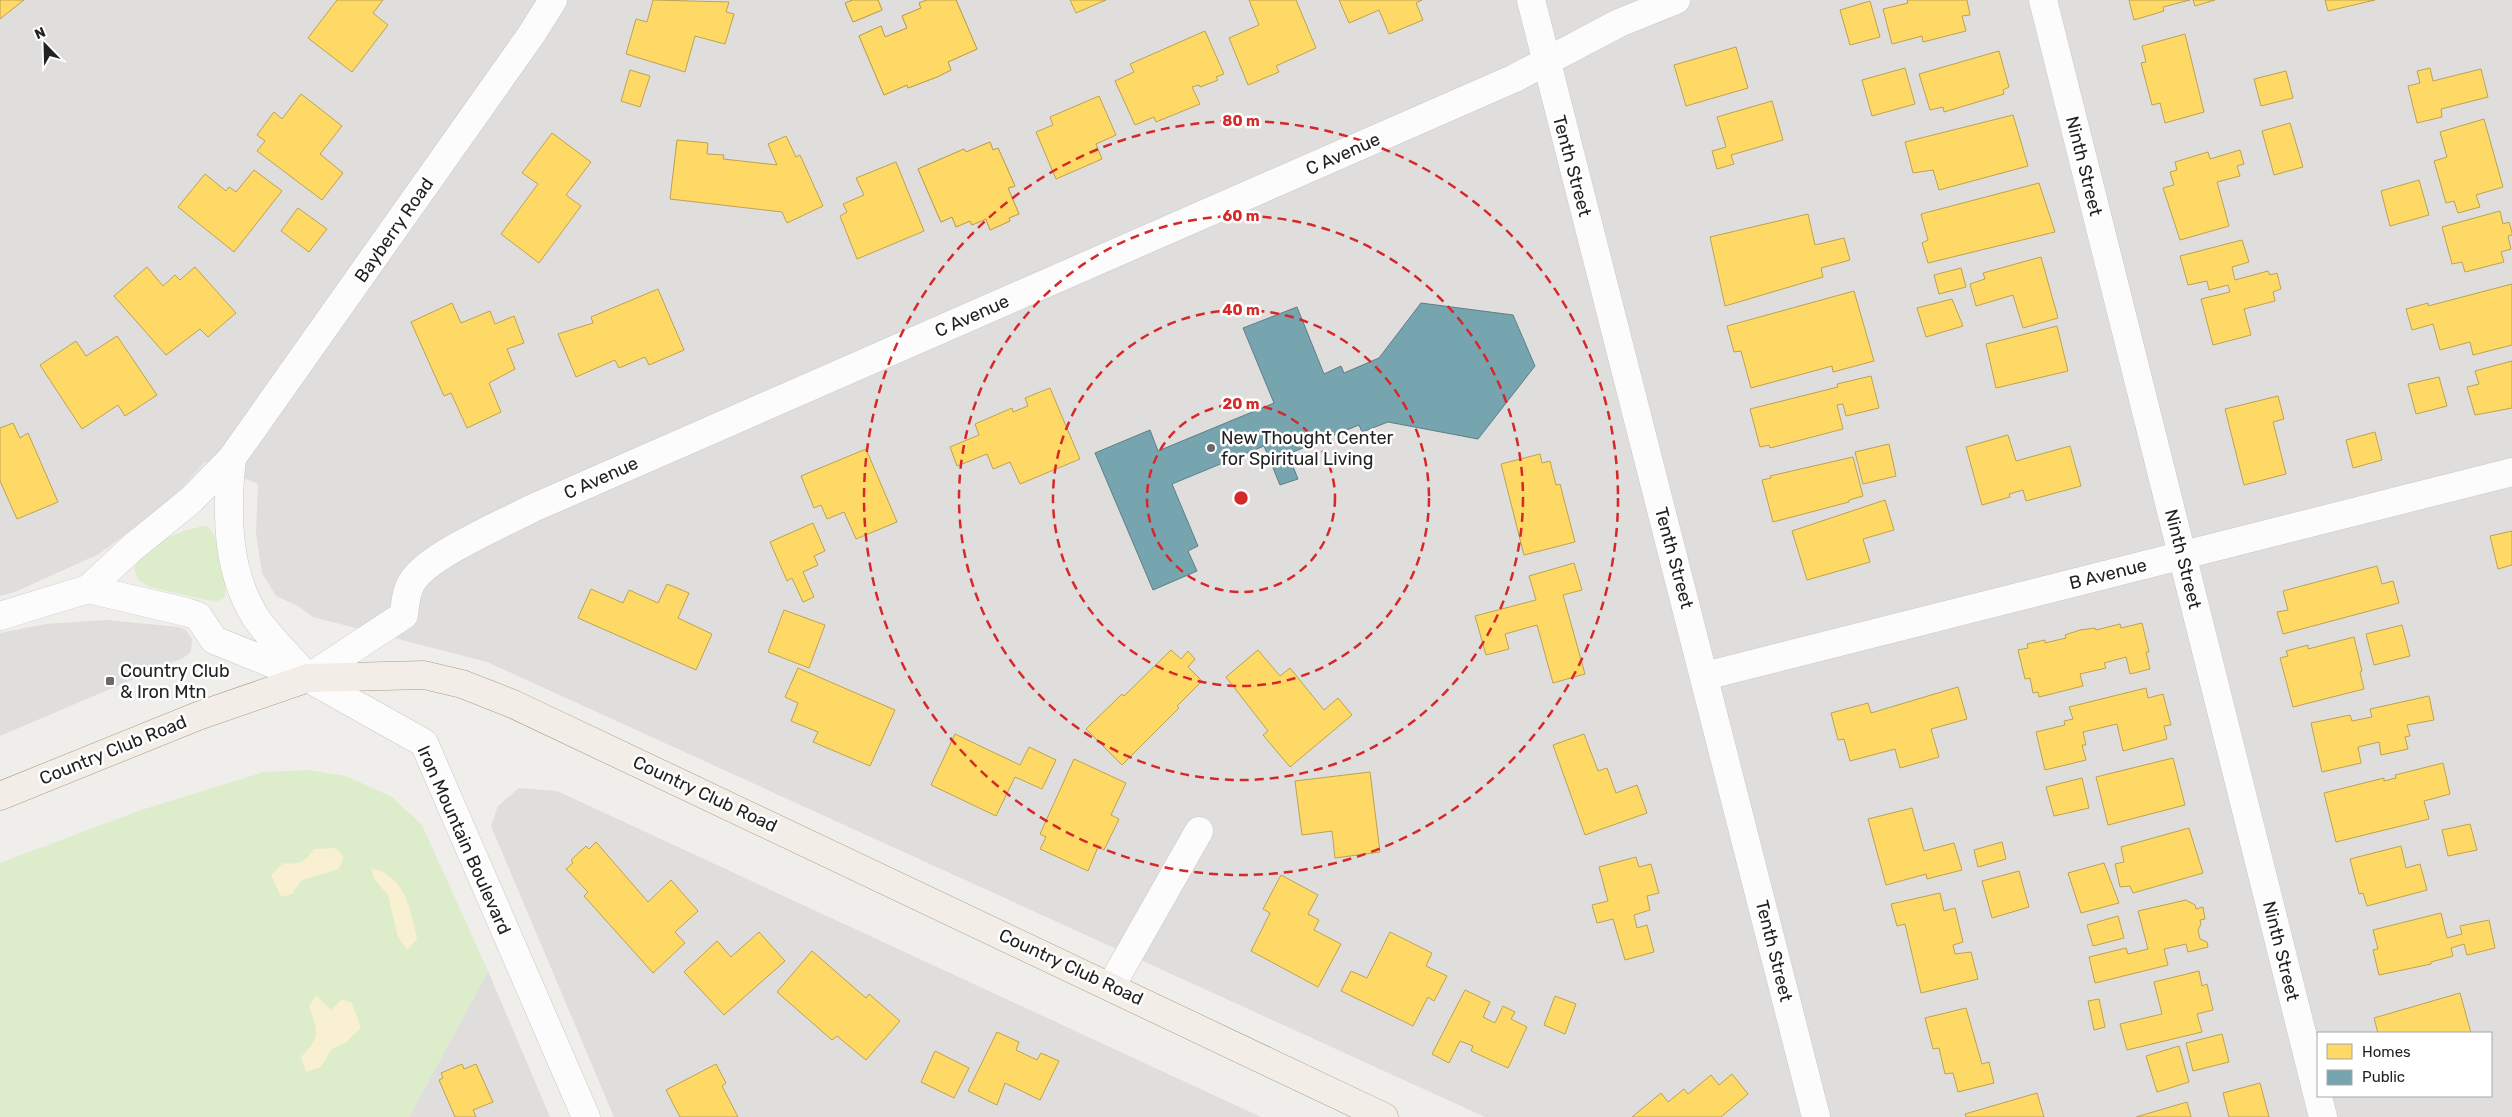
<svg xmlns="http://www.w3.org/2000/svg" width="2512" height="1117" viewBox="0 0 2512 1117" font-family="Rubik,sans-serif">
  <rect width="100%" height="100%" fill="#f0eeeb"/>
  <g fill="#dfdedc" fill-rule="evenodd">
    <path d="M0,0H2512V1117H1485L487,662L313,617L298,606L276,596L262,573L256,533L258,484L205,462L170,501L99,554L15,592L0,596ZM2318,1033H2491V1096H2318Z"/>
    <path d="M106,620L179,627L186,630L192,639L191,652L183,658L0,736V633L46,624Z"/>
    <path d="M519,788L557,791L1261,1117H614L491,826L498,806Z"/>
    <path d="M488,971L550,1117H409Z"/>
  </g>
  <g fill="#ddeccb">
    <path d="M207,526C224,544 227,574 225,597L216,602L149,587L139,580L134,569C145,545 182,528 207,526Z"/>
    <path d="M308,770L346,776L392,797L422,825L488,971L409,1117H0V863L141,810L264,772Z"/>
  </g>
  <g fill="#f8f0d0">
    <path d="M336,848L344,857L339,869L302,880L292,894L281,897L271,875L283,863C299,865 304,863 314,849Z"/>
    <path d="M371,868C405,875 411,910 417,939L407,950L398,937L388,895L374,879Z"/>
    <path d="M316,995L331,1010L342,999L352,1003L361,1028L346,1042L331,1050L321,1067L306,1072L301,1057C321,1036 318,1032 309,1006Z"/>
  </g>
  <g fill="#ffd966" stroke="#bda252">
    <path d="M0,0H24L0,19Z"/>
    <path d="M337,0H383L373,13L388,25L352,72L308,38Z"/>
    <path d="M653,0L729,2L726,12L734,14L725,44L695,36L685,72L626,54L636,19L647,22Z"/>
    <path d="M853,0H878L882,10L853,22L845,3Z"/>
    <path d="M853,0H878L882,10L853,22L845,3Z"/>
    <path d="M927,0H956L977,49L948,62L951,70L937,77L908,88L907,85L884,95L859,36L881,26L885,37L907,28L902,16L921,8L919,3Z"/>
    <path d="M927,0H956L977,49L948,62L951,70L937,77L908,88L907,85L884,95L859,36L881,26L885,37L907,28L902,16L921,8L919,3Z"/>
    <path d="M1070,0H1106L1076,13Z"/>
    <path d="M1249,0H1296L1316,48L1276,66L1279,72L1248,85L1229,38L1259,25Z"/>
    <path d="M1339,0H1422L1416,3L1423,20L1389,34L1379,10L1349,23Z"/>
    <path d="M1907,0H1967L1970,15L1962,16L1966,31L1923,42L1922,36L1892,44L1883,9L1908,3Z"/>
    <path d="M2129,0H2190L2163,7L2164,11L2134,20Z"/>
    <path d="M2193,0H2215L2195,6Z"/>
    <path d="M2325,0H2375L2328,11Z"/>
    <path d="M1870,1L1880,37L1850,45L1840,10Z"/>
    <path d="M1205,31L1224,74L1216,77L1218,80L1200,87L1199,85L1192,87L1200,104L1156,122L1154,117L1135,125L1115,81L1134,72L1130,64Z"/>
    <path d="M2185,34L2204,112L2165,123L2160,103L2152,105L2141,63L2146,62L2142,46Z"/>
    <path d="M1736,47L1748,88L1686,106L1674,65Z"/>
    <path d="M1999,51L2009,87L2003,90L2004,94L1944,112L1943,107L1930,110L1919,74Z"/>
    <path d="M1905,68L1915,104L1872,116L1862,80Z"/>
    <path d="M2430,68L2433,81L2481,69L2488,97L2441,109L2442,117L2417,123L2408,86L2420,83L2417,71Z"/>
    <path d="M630,70L650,76L640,107L621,101Z"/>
    <path d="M2286,71L2293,98L2261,106L2254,79Z"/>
    <path d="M301,94L342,126L320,154L343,173L322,200L257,151L265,141L257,135L274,112L282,119Z"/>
    <path d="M1099,96L1116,135L1096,144L1102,159L1056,179L1036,132L1053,125L1050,117Z"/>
    <path d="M1772,101L1783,140L1731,155L1734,164L1717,169L1712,151L1726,147L1717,117Z"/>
    <path d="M2013,115L2028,166L1939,190L1933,170L1913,173L1905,142Z"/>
    <path d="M2484,119L2503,187L2476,195L2480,207L2458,213L2454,201L2446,203L2434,161L2447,157L2440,132Z"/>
    <path d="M2290,123L2303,167L2274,175L2262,131Z"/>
    <path d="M552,133L591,162L566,195L581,206L539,263L501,234L538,184L522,173Z"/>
    <path d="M786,136L796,157L800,155L823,206L787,223L782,212L670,199L677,140L708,143L707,154L724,155L723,159L777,165L768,144Z"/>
    <path d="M990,142L993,150L998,148L1015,186L1008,188L1019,214L1009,218L1010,221L990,230L986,219L972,225L970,221L956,227L952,217L941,222L918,169L964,149L966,152Z"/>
    <path d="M990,142L993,150L998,148L1015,186L1008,188L1019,214L1009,218L1010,221L990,230L986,219L972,225L970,221L956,227L952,217L941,222L918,169L964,149L966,152Z"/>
    <path d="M2240,150L2244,164L2237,166L2240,176L2217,182L2229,226L2180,240L2163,188L2174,185L2170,172L2177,170L2175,162L2208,152L2210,159Z"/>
    <path d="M896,162L924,231L857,259L840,216L847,212L843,204L864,195L856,178Z"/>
    <path d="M254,170L282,191L234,252L178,207L205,174L226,191L229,187L236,192Z"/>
    <path d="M2419,180L2429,215L2390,226L2381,191Z"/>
    <path d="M2039,183L2055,232L1928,263L1922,243L1928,240L1921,214Z"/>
    <path d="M298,208L327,229L309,252L281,231Z"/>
    <path d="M2500,211L2503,224L2509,222L2512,232V235L2508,236L2511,249L2501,252L2504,262L2465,272L2462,262L2452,264L2442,227Z"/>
    <path d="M1808,214L1815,245L1844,238L1850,260L1821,268L1823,277L1725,306L1710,237Z"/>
    <path d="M2242,240L2249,262L2232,267L2235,280L2268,271L2270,275L2277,273L2281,289L2273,292L2275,301L2244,309L2251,335L2213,345L2201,299L2230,292L2228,285L2209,290L2207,281L2188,285L2180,256Z"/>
    <path d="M2041,257L2058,318L2023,328L2013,295L1976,306L1970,284L1985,279L1983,273Z"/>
    <path d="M147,267L163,286L175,275L180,280L195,267L236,313L208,337L200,329L166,355L114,296Z"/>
    <path d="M1961,268L1966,287L1939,294L1934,275Z"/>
    <path d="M2512,284V345L2473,355L2470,342L2440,350L2433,324L2412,330L2406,309L2428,303V306Z"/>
    <path d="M658,289L684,350L649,365L645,357L619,368L615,360L576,377L558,334L593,323L591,317Z"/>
    <path d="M1854,291L1874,361L1833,372L1832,366L1751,388L1741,351L1734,352L1727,326Z"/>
    <path d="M1952,299L1963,326L1926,337L1917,308Z"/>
    <path d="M452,303L461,323L490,311L495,324L514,316L524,343L507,349L515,369L489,383L501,412L467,428L451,393L444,396L411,322Z"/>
    <path d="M2057,326L2068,371L1996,388L1986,344Z"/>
    <path d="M117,336L157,395L125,416L118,405L82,429L40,365L76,341L86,356Z"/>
    <path d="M2512,361V408L2475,415L2467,387L2479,384L2475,371Z"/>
    <path d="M1871,376L1879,408L1846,416L1843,404L1837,405L1843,429L1770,448L1769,445L1760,447L1750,409L1838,387L1837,384Z"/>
    <path d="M2439,377L2447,406L2416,414L2408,384Z"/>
    <path d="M1050,388L1080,459L1020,484L1010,462L993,469L987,454L957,466L950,447L979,435L975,424L1012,408L1013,412L1028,406L1025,398Z"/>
    <path d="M2278,396L2284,419L2273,422L2286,474L2244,485L2225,409Z"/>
    <path d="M13,423L20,438L28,433L58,502L17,519L0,481V428Z"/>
    <path d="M2375,432L2382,460L2353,468L2346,440Z"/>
    <path d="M2008,435L2016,461L2070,446L2081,486L2026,501L2023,490L2009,494L2010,497L1982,505L1966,447Z"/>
    <path d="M1889,444L1896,476L1863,484L1855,452Z"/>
    <path d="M866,449L897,522L856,539L844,512L827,519L821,505L814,508L801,476Z"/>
    <path d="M1540,454L1542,463L1550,461L1556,485L1560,484L1575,542L1524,555L1501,464Z"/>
    <path d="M1853,457L1863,496L1849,500V502L1773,522L1762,480L1771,478L1770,476Z"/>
    <path d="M1885,500L1894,530L1863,539L1870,562L1807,580L1792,531Z"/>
    <path d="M813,523L825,551L814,556L818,565L803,572L814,597L803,602L792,578L787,581L770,542Z"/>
    <path d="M2512,531V565L2498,569L2490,536Z"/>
    <path d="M1574,563L1582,590L1563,595L1585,674L1553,683L1537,625L1505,634L1509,649L1486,655L1475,616L1536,600L1529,576Z"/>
    <path d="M2377,566L2382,584L2393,581L2399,603L2283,634L2277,612L2288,610L2283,591Z"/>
    <path d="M667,584L689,593L678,618L712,634L696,670L578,618L591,589L623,603L629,590L658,603Z"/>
    <path d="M784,610L825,625L809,668L768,652Z"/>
    <path d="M2142,623L2149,652H2146L2150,669L2130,674L2126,657L2104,663L2106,668L2080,674L2083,686L2039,697L2038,692L2033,693L2030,678L2025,679L2018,650L2028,648L2027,644L2045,640V643L2066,638L2065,635L2080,630L2095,628L2096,630L2120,624L2121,628Z"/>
    <path d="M2402,625L2410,656L2374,665L2366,634Z"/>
    <path d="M2354,637L2362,671L2360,672L2364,689L2293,707L2280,658L2288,656L2286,651L2308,645V649Z"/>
    <path d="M1171,650L1181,659L1188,651L1195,659L1188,667L1202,681L1177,706L1179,708L1122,765L1086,729L1122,694L1124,696Z"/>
    <path d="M1258,650L1280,676L1290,668L1324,710L1338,698L1352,715L1290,767L1263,735L1268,731L1226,677Z"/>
    <path d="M798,668L895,710L870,766L813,742L818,732L791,721L798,703L785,697Z"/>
    <path d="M1958,687L1967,719L1931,729L1939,757L1900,768L1895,749L1850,761L1844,739L1838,740L1831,713L1868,703L1871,713Z"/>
    <path d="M2146,688L2148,698L2163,694L2171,725L2164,726L2167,739L2123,751L2117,724L2083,732L2086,745H2082L2086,760L2045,770L2036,732L2065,725L2064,721L2073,719L2069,707Z"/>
    <path d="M2429,696L2434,720L2407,725L2410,736L2405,737L2408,749L2381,755L2379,742L2358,747L2361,763L2322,772L2311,723L2350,715L2352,721L2372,717L2370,709Z"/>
    <path d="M955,734L1020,765L1029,747L1056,760L1042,789L1015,777L996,816L931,785Z"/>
    <path d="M1584,734L1598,771L1607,768L1616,793L1637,785L1647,813L1585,835L1553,745Z"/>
    <path d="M2173,758L2185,805L2108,825L2096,777Z"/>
    <path d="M1074,759L1126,783L1111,815L1119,819L1104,850L1098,847L1088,871L1040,849L1046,837L1040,834Z"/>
    <path d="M2443,763L2450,794L2424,801L2429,819L2336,842L2324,793L2384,778V781L2396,778L2395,775Z"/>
    <path d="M1370,772L1380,852L1335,858L1332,831L1302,835L1295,781Z"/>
    <path d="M2082,778L2089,808L2054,816L2046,787Z"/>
    <path d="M1912,808L1924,851L1954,843L1962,870L1927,879L1926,874L1886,885L1868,819Z"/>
    <path d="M2470,824L2477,850L2448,856L2442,830Z"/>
    <path d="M2189,828L2203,873L2133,893L2130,886L2120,887L2115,864L2124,862L2121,847Z"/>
    <path d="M596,842L648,902L671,880L698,911L675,932L685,943L653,973L584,896L588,892L566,869L573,863L571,860L586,846L589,849Z"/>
    <path d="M2002,842L2006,859L1978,867L1974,850Z"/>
    <path d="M2401,846L2406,868L2420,864L2427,890L2367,906L2363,893L2359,894L2350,859Z"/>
    <path d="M1636,857L1639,867L1651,864L1659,893L1647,896L1650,910L1634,915L1637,928L1647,925L1654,952L1625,960L1613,919L1597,923L1592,905L1608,901L1599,867Z"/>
    <path d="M2104,863L2119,903L2081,913L2068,873Z"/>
    <path d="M2019,871L2029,907L1992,918L1982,881Z"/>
    <path d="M1281,875L1318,895L1308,914L1319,920L1314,930L1341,944L1318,987L1251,951L1270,913L1263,909Z"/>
    <path d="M1940,893L1944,911L1955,908L1963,942L1953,945L1955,954L1971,952L1978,979L1921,993L1905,924L1897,926L1891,904Z"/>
    <path d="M2186,900L2195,905L2196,909L2203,907L2205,919L2200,920L2201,924L2198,930L2200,939L2207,942L2208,947L2188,952L2186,944L2164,949L2168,965L2095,983L2089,957L2126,948L2128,954L2148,949L2138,911Z"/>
    <path d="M2441,913L2447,938L2462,934L2460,926L2489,920L2495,948L2467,955L2464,944L2451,948L2453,956L2431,962V964L2379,975L2373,950L2378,949L2373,930Z"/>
    <path d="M2118,916L2124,938L2093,946L2087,925Z"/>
    <path d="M759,932L785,961L724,1015L684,972L717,941L731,957Z"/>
    <path d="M1390,932L1432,953L1426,966L1447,976L1434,1001L1428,997L1413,1026L1341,991L1351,971L1367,978Z"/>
    <path d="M812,951L866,998L869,994L900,1021L866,1060L837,1036L832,1040L777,992Z"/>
    <path d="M2199,971L2202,986L2207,984L2213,1010L2197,1014L2202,1032L2127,1050L2120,1024L2162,1014L2154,982Z"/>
    <path d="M1465,990L1490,1002L1483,1017L1495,1023L1503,1006L1515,1012L1511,1019L1527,1027L1508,1068L1471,1051L1473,1046L1460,1041L1449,1063L1432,1054Z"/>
    <path d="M2460,993L2471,1033H2378L2374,1018Z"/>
    <path d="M1555,996L1576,1004L1565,1034L1544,1025Z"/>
    <path d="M2099,999L2105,1027L2094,1030L2088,1001Z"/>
    <path d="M1966,1008L1982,1064L1989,1062L1994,1083L1958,1092L1953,1073L1945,1074L1939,1048L1933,1049L1925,1018Z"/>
    <path d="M997,1032L1019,1042L1016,1050L1037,1060L1041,1053L1059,1061L1040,1100L1005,1083L997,1105L968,1091Z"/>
    <path d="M2222,1034L2229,1062L2193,1071L2186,1043Z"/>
    <path d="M2179,1046L2189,1082L2157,1092L2146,1056Z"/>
    <path d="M935,1051L969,1068L954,1098L921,1082Z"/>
    <path d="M462,1064L464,1069L476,1064L493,1102L473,1110L476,1117H455L439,1080L443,1078L441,1073Z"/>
    <path d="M716,1064L726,1083L722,1086L738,1117H680L666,1090Z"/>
    <path d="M1732,1074L1748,1094L1721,1117H1632L1661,1093L1668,1102L1684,1089L1688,1094L1711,1075L1719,1085Z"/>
    <path d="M2260,1083L2269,1117H2229L2223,1093Z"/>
    <path d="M2037,1093L2044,1117H1966L1965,1114Z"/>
    <path d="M2187,1102L2191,1117H2136Z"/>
  </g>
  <path fill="#76a5af" stroke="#5d7e85" d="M1421,303L1513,315L1535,366L1478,439L1388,422L1362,432L1359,425L1288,454L1298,479L1280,485L1264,446L1172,484L1198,546L1188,551L1197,571L1153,590L1095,453L1150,430L1158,451L1274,403L1243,328L1297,307L1324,374L1341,366L1344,373L1379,358Z"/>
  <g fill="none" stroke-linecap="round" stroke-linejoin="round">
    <defs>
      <g id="minor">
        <path d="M1531,0L1816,1117"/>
        <path d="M2043,0L2323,1117"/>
        <path d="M232,458C226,511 226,571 256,618C270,638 290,657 306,676"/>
        <path d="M88,589L133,547L191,500L232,458L531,35L553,0"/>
        <path d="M0,616L88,589L186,612L198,616L214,640L308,678L424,743L586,1117"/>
        <path d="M1705,676L2512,472"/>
        <path d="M308,678L404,615C405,604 406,591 412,582C427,556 504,523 533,508L1515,78L1619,23L1676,0"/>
        <path d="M1111,986L1199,831"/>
      </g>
      <path id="major" d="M0,796L198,716L308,678L424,675L462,684L513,704L1384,1117"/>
    </defs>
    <use href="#minor" stroke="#c9c8c7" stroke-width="29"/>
    <use href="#major" stroke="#a79c86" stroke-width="29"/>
    <use href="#minor" stroke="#fdfcfc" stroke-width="28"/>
    <use href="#major" stroke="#f3ede7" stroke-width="28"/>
  </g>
  <g fill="none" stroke="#d62828" stroke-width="2.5" stroke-dasharray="9 6">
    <circle cx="1241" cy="498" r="94"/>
    <circle cx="1241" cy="498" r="188"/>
    <circle cx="1241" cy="498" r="282"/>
    <circle cx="1241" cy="498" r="377"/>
  </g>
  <g fill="#6a6968" stroke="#fff" stroke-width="2">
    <circle cx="1211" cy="448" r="5"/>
    <rect x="105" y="676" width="10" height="10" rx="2.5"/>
  </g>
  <g text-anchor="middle" stroke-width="5" stroke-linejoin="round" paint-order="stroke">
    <g font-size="18" fill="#222" stroke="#fff">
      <text transform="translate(1343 154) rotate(-24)" y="6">C Avenue</text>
      <text transform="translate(1572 166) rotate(75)" y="6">Tenth Street</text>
      <text transform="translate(2084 166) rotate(76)" y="6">Ninth Street</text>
      <text transform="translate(394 230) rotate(-55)" y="6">Bayberry Road</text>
      <text transform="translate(972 316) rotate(-24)" y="6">C Avenue</text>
      <text transform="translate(601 478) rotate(-24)" y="6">C Avenue</text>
      <text transform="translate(1674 558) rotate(75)" y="6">Tenth Street</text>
      <text transform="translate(2183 559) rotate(76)" y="6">Ninth Street</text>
      <text transform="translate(2108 574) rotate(-14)" y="6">B Avenue</text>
      <text transform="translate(113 750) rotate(-22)" y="6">Country Club Road</text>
      <text transform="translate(705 794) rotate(25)" y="6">Country Club Road</text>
      <text transform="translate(464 840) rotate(66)" y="6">Iron Mountain Boulevard</text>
      <text transform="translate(1774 951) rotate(76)" y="6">Tenth Street</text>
      <text transform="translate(2281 951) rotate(76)" y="6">Ninth Street</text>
      <text transform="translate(1071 967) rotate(25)" y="6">Country Club Road</text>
    </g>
    <g font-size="18" fill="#222" stroke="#fff" text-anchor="start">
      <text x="1221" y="444">New Thought Center<tspan x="1221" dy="21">for Spiritual Living</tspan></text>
      <text x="120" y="677">Country Club<tspan x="120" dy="21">&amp; Iron Mtn</tspan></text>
    </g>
  </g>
  <circle cx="1241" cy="498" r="8" fill="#d62828" stroke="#fff" stroke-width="2.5"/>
  <g font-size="15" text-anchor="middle" font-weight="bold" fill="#d62828" stroke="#fff" stroke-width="5" stroke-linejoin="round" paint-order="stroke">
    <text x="1241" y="126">80 m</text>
    <text x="1241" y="221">60 m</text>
    <text x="1241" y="315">40 m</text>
    <text x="1241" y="409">20 m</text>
  </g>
  <rect x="2317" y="1032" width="175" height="65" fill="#ffffff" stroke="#a7a7a7"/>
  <rect x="2327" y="1044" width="25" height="15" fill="#ffd966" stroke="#a7a7a7"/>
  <text x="2362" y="1057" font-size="15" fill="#222222">Homes</text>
  <rect x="2327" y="1070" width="25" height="15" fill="#76a5af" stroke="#a7a7a7"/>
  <text x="2362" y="1082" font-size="15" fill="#222222">Public</text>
  <g transform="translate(45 45) rotate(337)" stroke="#ffffff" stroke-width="4" paint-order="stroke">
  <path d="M0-4L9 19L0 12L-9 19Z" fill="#222222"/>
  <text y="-8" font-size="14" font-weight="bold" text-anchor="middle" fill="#222222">N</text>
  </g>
</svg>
